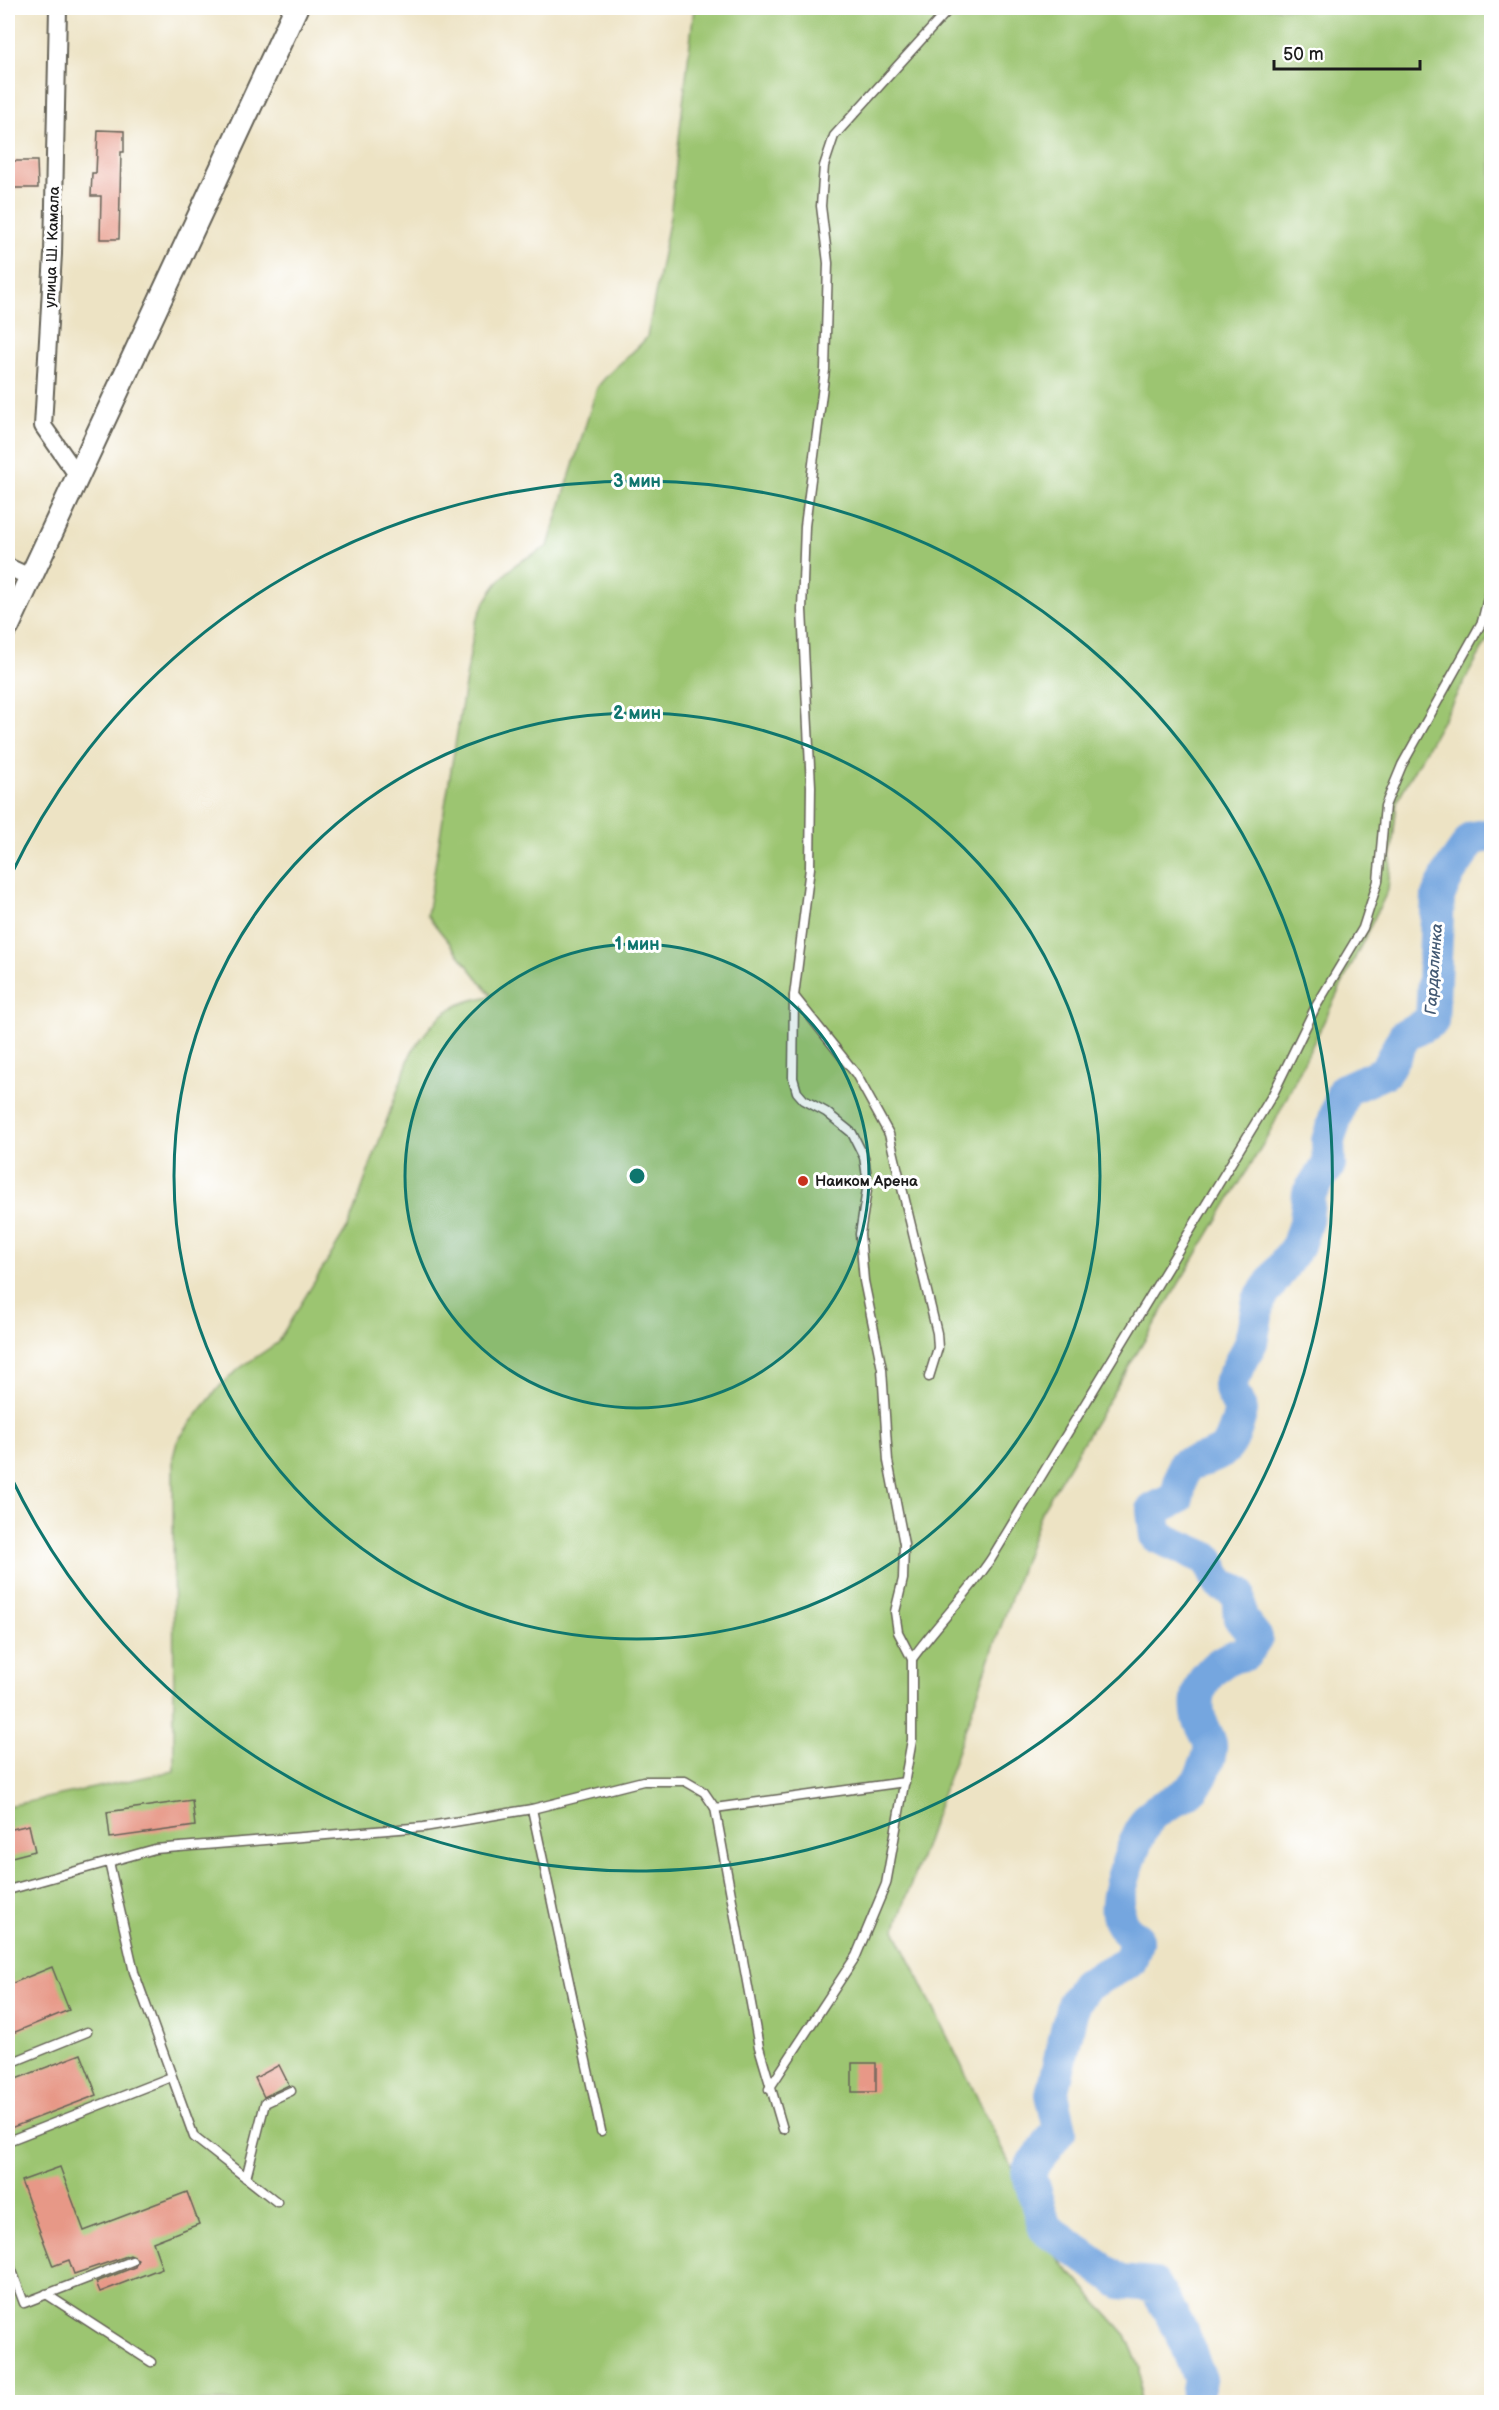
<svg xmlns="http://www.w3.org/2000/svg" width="1499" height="2410" viewBox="0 0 1499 2410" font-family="'Balsamiq Sans',sans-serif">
  <rect width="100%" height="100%" fill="#fff"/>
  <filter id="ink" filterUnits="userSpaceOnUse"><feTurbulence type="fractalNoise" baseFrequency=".0167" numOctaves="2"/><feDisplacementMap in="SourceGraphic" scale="12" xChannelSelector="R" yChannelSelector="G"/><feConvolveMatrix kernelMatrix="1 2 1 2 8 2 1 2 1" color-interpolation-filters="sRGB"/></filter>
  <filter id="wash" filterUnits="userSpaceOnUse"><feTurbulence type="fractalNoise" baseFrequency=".008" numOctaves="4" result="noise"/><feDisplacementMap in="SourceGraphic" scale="24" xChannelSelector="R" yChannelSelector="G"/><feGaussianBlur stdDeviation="1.35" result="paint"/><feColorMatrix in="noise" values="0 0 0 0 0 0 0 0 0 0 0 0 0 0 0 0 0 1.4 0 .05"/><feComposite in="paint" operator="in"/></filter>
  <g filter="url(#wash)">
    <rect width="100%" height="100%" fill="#ede3c4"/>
    <path fill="#9cc571" stroke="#5c7046" stroke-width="1.5" d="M694,8H1491L1492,625L1488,639L1397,801L1388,890L1268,1136L1041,1512L895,1930L1054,2254L1126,2335L1140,2368V2402H8V1806L174,1771L173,1457L177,1442L191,1422L221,1385L240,1368L277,1343L348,1227L411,1053C435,1018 448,1002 492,996L427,915L475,624C484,601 495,582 515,565C524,558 538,553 548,546L597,388C611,367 632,356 647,337L670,217Z"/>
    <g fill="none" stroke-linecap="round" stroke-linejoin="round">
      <path stroke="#75a6df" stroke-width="34" d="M1196,2402L1200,2379L1180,2329L1154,2285L1120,2282L1045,2228L1028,2172L1060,2129L1052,2094L1073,2004L1086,1985L1130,1961L1137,1939C1128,1932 1120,1926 1118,1914C1114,1895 1136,1837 1147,1820C1158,1802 1193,1801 1204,1770C1207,1763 1211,1751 1210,1744C1208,1735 1202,1727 1199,1718C1191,1686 1215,1658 1245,1654L1256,1638L1240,1618L1238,1592L1220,1584L1208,1559L1156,1536L1153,1510L1177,1498L1184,1465C1226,1454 1229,1454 1241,1411L1229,1385L1251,1342L1259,1300L1298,1245L1306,1220L1309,1193L1329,1165L1328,1141L1344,1090L1385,1072L1405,1035L1432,1021L1438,896L1450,871L1473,838L1492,835"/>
    </g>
    <g id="blocks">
      <g fill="#e79887">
        <path d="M98,130L124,131V152H121L119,239H100L101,196H91L92,173H96Z"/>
        <path d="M8,161H37L38,188H8Z"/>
        <path d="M192,1800L195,1826L110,1838L107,1812Z"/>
        <path d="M29,1825L35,1851L8,1858V1830Z"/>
        <path d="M52,1967L69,2010L8,2035V1985Z"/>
        <path d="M81,2054L97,2095L8,2129V2082Z"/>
        <rect x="852" y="2063" width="24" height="29"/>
        <path d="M279,2065L289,2085L264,2097L255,2078Z"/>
        <path d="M60,2167L84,2231L187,2192L199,2224L153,2242L162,2268L100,2292L96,2282L135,2267L138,2259L130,2255L74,2274L69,2260L53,2266L21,2181Z"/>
      </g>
    </g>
  </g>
  <g filter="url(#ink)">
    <use href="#blocks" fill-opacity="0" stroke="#656257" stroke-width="1.5"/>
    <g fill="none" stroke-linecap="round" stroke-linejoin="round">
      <defs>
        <g id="lane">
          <path d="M929,1377L938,1348L937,1333L889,1134L856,1074L794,996L810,868L811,786L802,610L805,526L825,370L828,263L821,206L824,166L834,136L950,8"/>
          <path d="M912,1659C937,1624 967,1595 991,1559L1273,1094L1315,1008L1363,928L1378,881L1385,806L1402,765L1482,622L1492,582"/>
          <path d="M715,1808L905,1782"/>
          <path d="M532,1809L601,2131"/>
          <path d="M109,1862L134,1972L194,2137L277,2202"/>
          <path d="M8,1890L155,1849L424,1827L532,1809L643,1781H685L704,1792L715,1808L759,2047L783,2129"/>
          <path d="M8,2064L87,2032"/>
          <path d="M769,2089L856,1956L886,1884L912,1740V1659L898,1632L895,1612L903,1579L904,1544L888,1461L882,1369L864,1281L860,1234L868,1183L864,1157L852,1133L826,1112L804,1100L797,1092L793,1078L794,996"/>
          <path d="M8,2141L171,2077"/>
          <path d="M246,2178L265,2103L291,2091"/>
          <path d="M8,2260L24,2303L132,2261"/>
          <path d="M46,2294L151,2362"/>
        </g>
        <g id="street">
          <path d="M58,8L53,254L43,426L78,476"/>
          <path d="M8,567L30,577"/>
        </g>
        <path id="secondary" d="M8,626L296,8"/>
      </defs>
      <use href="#lane" stroke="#656257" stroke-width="11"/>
      <use href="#street" stroke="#656257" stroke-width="20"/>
      <use href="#secondary" stroke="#656257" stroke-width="26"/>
      <use href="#lane" stroke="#fff" stroke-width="8"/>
      <use href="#street" stroke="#fff" stroke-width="16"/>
      <use href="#secondary" stroke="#fff" stroke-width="22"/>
    </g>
  </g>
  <circle cx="637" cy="1176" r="232" fill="#0f766e" fill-opacity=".12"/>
  <g fill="none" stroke="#0f766e" stroke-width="3">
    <circle cx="637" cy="1176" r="232"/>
    <circle cx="637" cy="1176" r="463"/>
    <path d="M10 877A695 695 0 1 1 10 1475"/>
  </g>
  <circle fill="#c8321e" stroke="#fff" stroke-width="2" cx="803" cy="1181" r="6"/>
  <g text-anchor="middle" stroke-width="6" stroke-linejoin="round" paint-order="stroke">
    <g font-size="15" fill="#1c1c1c" stroke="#fff">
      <text transform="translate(52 247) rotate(-88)" y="5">улица Ш. Камала</text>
    </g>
    <g font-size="15" font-weight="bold" fill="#1c1c1c" stroke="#fff" text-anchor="start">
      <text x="815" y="1186">Наиком Арена</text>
    </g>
    <g font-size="16" font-style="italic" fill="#445a74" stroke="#fff">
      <text transform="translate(1433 969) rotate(-86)" y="6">Гардалинка</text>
    </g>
  </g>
  <circle cx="637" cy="1176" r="9" fill="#0f766e" stroke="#fff" stroke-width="3"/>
  <g font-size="18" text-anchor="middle" font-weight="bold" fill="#0f766e" stroke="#fff" stroke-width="6" stroke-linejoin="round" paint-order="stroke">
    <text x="637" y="487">3 мин</text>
    <text x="637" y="719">2 мин</text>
    <text x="637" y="950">1 мин</text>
  </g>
  <rect width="1499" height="2410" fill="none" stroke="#fff" stroke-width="30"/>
  <path d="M1274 60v9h146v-9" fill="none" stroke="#1c1c1c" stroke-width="3"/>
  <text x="1283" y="60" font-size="18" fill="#1c1c1c" stroke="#ffffff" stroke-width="4.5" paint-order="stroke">50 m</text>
</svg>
